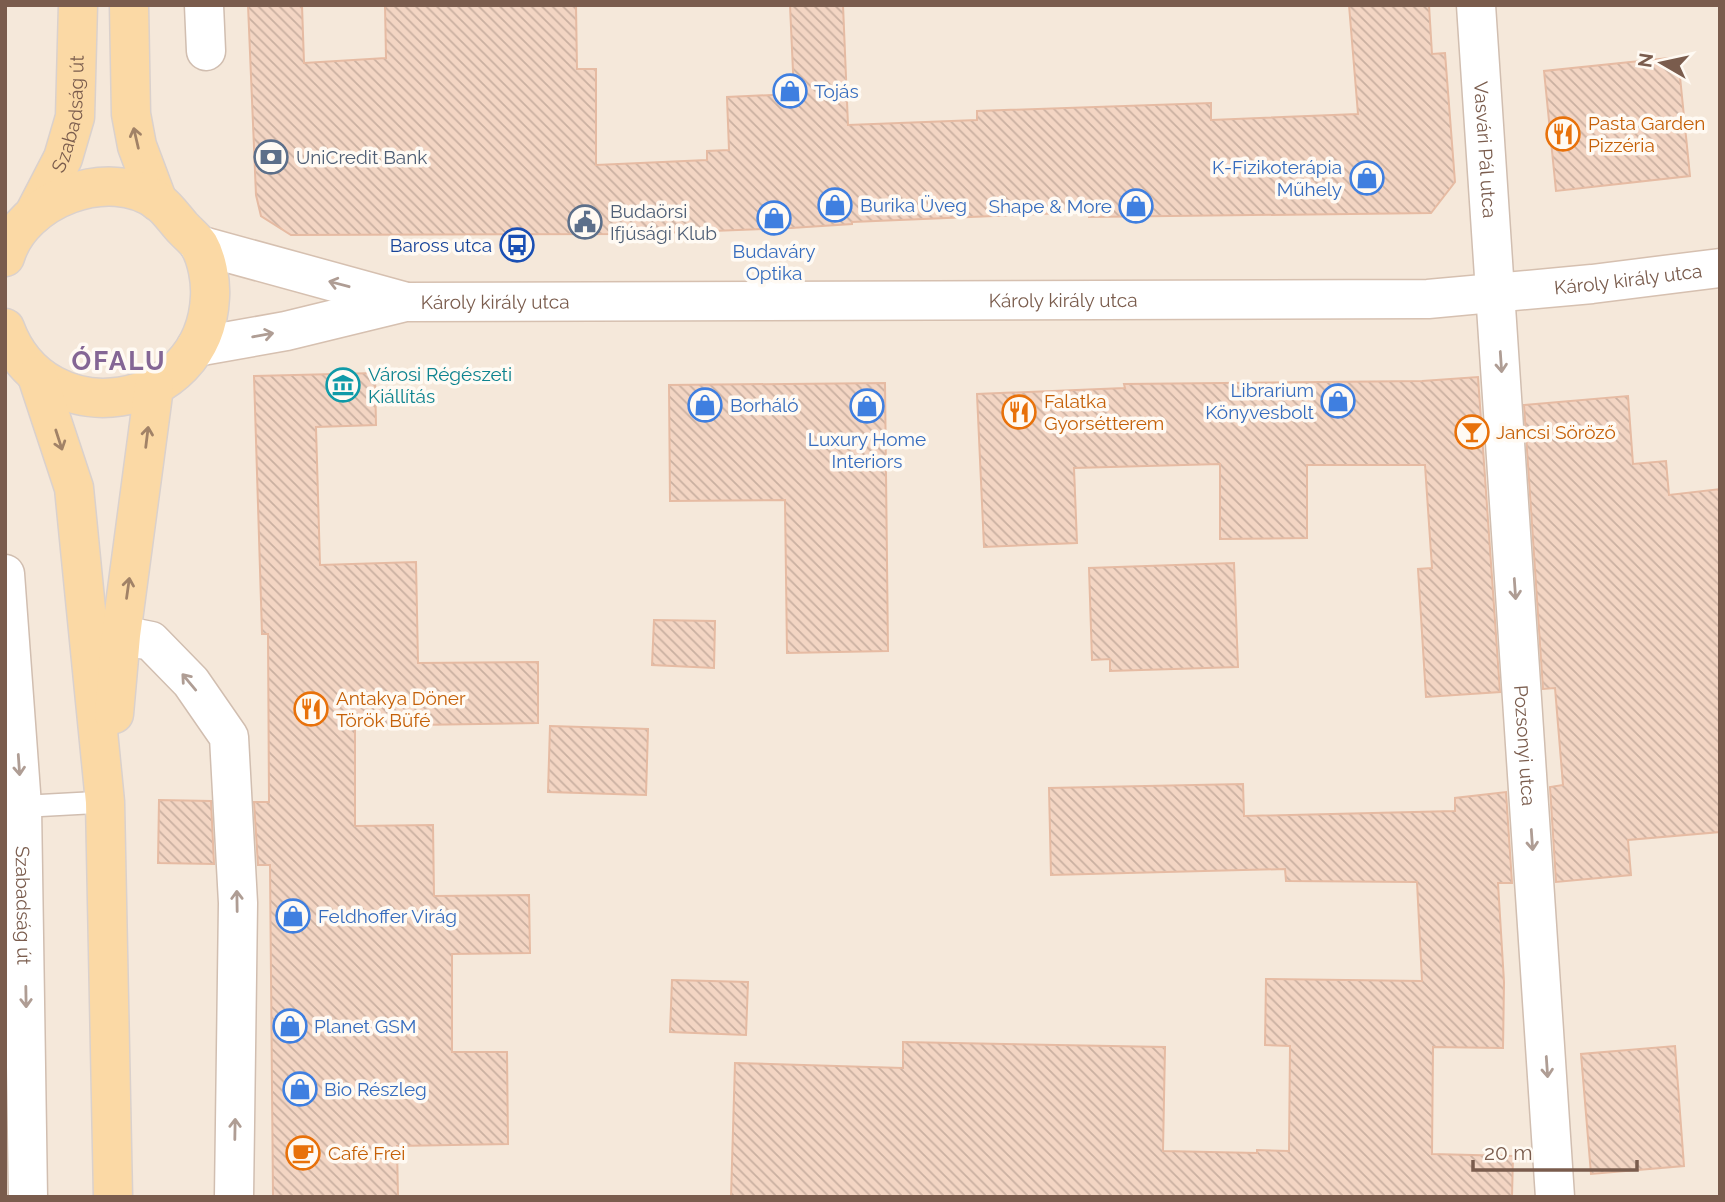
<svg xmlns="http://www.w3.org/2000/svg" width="1725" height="1202" viewBox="0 0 1725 1202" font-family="Raleway,sans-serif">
  <defs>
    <pattern id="building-back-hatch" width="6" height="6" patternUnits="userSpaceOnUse" patternTransform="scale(1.75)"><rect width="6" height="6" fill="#f3d5c3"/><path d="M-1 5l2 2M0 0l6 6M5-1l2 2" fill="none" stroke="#cab0a1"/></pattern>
  </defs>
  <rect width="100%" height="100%" fill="#fdf6ec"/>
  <rect fill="#f5e8da" x="5" y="5" width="1715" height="1192"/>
  <g fill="url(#building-back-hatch)" stroke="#e6bba3" stroke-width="2">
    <path d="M248,5H302L304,63L386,58L385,5H576L577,69H596V165L707,160V151L729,150L727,97L794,94L790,5H843L848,125L977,120V111L1211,103V120L1358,114L1349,5H1429L1432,54L1445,53L1455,182L1431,213L1089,217L1088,212L852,222V224L791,228L634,234L291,235L261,216L256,195Z"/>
    <path d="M1678,57L1690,176L1556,191L1544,71Z"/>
    <path d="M375,373L376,425L316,427L320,565L416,562L418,663L538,662V723L355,726V826L433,825L434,896L529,895L530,953L452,954V1052H507L508,1144L397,1146L398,1197H273L270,865H258L254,802H269L268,634H262L254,376Z"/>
    <path d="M1478,377L1500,692L1426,697L1418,569L1432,568L1425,465H1307V538L1220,539V464L1074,468L1077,543L984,547L977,394L1125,388L1124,384L1422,381Z"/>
    <path d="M885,383L888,651L787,653L785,500L670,501L669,385Z"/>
    <path d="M1628,396L1633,464L1666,461L1669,495L1720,489V832L1628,840L1631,875L1556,882L1550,787L1563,785L1555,688L1543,689L1524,405Z"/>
    <path d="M1234,563L1238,667L1110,671V659L1092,660L1089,568Z"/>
    <path d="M654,620L715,621L714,668L652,665Z"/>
    <path d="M550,726L648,729L646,795L548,792Z"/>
    <path d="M1243,784L1244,816L1455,811V798L1506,792L1512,883H1498L1504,982L1503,1048L1433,1047L1432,1154L1513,1156L1512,1197H731L735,1063L903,1068V1042L1165,1047L1163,1151L1257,1153V1150L1289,1151L1290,1046L1265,1045L1266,979L1422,981L1417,882L1286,881L1285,869L1051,875L1049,788Z"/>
    <path d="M159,800L211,801L214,864L158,863Z"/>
    <path d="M672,980L748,982L746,1035L670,1032Z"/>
    <path d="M1675,1046L1684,1166L1591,1174L1581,1054Z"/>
  </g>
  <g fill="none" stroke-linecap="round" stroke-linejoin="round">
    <defs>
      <path id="lane" d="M13,807L105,802"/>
      <g id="street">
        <path d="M204,5L206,51"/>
        <path id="s1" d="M1476,5L1555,1197"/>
        <path id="s2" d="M5,574L22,806L28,1197"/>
        <path d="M121,635L151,641L191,682L229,737L238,903L234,1197"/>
      </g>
      <g id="secondary">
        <path d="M199,245L403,301"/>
        <path id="s3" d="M196,347L286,331L405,302L1428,299L1592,284L1720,268"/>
      </g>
      <g id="primary">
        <path d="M129,5L131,114L137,146L158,202"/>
        <path id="s4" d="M34,214L63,158L75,117L78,5"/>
        <path d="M5,257C22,199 109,165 159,202C167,208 174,218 181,226C186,232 194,238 199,245C207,259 211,281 210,297C205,412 45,437 5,328"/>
        <path d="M37,376L74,488L105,802L113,1197"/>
        <path d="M114,714L121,635L154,387"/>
      </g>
    </defs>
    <use href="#lane" stroke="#d1beb0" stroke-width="24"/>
    <use href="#street" stroke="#d1beb0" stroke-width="41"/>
    <use href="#secondary" stroke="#d6c0b0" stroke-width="41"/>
    <use href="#primary" stroke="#dad1cd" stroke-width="41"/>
    <use href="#lane" stroke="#fff" stroke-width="21"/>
    <use href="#street" stroke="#fff" stroke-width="38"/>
    <use href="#secondary" stroke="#fff" stroke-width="38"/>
    <use href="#primary" stroke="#fbd9a5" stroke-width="38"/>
  </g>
  <defs><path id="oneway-shaft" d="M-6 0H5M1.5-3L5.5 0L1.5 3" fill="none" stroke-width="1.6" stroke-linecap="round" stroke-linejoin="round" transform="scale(1.75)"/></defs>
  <g stroke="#a18267">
    <use href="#oneway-shaft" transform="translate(136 138) rotate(-103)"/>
    <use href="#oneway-shaft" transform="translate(147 437) rotate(-83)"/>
    <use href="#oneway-shaft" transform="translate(59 440) rotate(72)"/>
    <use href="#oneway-shaft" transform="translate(128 588) rotate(-82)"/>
  </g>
  <g stroke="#af9d94">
    <use href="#oneway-shaft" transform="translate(339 284) rotate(-165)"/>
    <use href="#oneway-shaft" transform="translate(263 335) rotate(-10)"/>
    <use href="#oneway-shaft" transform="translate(1501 362) rotate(86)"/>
    <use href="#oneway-shaft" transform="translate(1515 589) rotate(86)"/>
    <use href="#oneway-shaft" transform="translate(189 682) rotate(-130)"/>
    <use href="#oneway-shaft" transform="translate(19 765) rotate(86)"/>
    <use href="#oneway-shaft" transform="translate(1532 840) rotate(86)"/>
    <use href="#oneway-shaft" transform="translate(237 901) rotate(-91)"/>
    <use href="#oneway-shaft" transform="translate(26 997) rotate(89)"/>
    <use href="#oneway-shaft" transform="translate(1547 1067) rotate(86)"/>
    <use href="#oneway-shaft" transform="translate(235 1129) rotate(-89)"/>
  </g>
  <defs>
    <symbol id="shop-ring" viewBox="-11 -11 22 22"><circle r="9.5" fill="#fffaf3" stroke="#3f7fe0" stroke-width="1.5"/><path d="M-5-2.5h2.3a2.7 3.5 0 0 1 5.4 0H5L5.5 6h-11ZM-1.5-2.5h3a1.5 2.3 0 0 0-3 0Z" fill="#3f7fe0"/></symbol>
    <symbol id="restaurant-ring" viewBox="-11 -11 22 22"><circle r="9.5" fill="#fffaf3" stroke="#e8710a" stroke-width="1.5"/><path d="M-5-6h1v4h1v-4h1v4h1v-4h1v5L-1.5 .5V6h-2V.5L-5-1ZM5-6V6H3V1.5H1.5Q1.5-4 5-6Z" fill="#e8710a"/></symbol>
    <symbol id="bank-ring" viewBox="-11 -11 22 22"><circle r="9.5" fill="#fffaf3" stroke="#5c6f8a" stroke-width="1.5"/><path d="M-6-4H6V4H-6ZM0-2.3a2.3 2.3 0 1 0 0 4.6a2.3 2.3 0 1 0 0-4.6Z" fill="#5c6f8a"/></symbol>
    <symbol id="civic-ring" viewBox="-11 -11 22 22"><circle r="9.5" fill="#fffaf3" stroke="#5c6f8a" stroke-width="1.5"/><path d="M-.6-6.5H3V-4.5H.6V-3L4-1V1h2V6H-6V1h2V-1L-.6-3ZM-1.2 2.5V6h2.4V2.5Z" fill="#5c6f8a"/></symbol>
    <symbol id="bus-ring" viewBox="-11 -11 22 22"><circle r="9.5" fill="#fffaf3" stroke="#1a4fb4" stroke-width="1.5"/><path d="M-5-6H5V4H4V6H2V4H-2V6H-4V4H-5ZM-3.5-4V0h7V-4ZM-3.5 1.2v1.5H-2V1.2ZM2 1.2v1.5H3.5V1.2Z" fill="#1a4fb4"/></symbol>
    <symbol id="museum-ring" viewBox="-11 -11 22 22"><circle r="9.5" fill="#fffaf3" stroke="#0f9aa8" stroke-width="1.5"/><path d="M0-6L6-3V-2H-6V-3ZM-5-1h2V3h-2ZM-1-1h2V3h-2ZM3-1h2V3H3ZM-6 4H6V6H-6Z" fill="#0f9aa8"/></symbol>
    <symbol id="bar-ring" viewBox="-11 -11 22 22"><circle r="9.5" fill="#fffaf3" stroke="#e8710a" stroke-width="1.5"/><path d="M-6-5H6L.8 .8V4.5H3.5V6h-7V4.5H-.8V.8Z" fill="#e8710a"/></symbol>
    <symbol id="cafe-ring" viewBox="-11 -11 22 22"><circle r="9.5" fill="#fffaf3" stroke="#e8710a" stroke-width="1.5"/><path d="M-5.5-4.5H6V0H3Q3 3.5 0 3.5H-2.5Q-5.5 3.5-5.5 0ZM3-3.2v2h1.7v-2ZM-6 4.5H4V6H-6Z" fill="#e8710a"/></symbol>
  </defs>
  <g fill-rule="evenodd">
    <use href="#shop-ring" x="771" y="72" width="38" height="38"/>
    <use href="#restaurant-ring" x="1544" y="115" width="38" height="38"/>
    <use href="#bank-ring" x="252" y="138" width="38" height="38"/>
    <use href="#shop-ring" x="1348" y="159" width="38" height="38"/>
    <use href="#shop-ring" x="816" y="186" width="38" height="38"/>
    <use href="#shop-ring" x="1117" y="187" width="38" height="38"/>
    <use href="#shop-ring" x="755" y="199" width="38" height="38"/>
    <use href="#civic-ring" x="566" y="203" width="38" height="38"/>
    <use href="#bus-ring" x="498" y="226" width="38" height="38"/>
    <use href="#museum-ring" x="324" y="366" width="38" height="38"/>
    <use href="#shop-ring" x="1319" y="382" width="38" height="38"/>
    <use href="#shop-ring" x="686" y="386" width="38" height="38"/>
    <use href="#shop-ring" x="848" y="387" width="38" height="38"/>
    <use href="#restaurant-ring" x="1000" y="393" width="38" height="38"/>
    <use href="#bar-ring" x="1453" y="413" width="38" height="38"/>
    <use href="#restaurant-ring" x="292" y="690" width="38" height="38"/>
    <use href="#shop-ring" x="274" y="897" width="38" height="38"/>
    <use href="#shop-ring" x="271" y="1007" width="38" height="38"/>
    <use href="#shop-ring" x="281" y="1070" width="38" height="38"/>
    <use href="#cafe-ring" x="284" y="1134" width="38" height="38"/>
  </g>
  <g text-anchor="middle" stroke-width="7" stroke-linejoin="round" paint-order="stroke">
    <g font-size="19" fill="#366cbe" stroke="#fffaf3" text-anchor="start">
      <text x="814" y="98">Tojás</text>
      <text x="1342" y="174" text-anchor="end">K-Fizikoterápia<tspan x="1342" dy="22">Műhely</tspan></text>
      <text x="860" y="212">Burika Üveg</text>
      <text x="1112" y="213" text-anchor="end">Shape &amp; More</text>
      <text x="774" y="258" text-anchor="middle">Budaváry<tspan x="774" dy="22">Optika</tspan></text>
      <text x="1314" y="397" text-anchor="end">Librarium<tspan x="1314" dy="22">Könyvesbolt</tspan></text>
      <text x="730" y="412">Borháló</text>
      <text x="867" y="446" text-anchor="middle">Luxury Home<tspan x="867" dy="22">Interiors</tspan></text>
      <text x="318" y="923">Feldhoffer Virág</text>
      <text x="314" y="1033">Planet GSM</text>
      <text x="324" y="1096">Bio Részleg</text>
    </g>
    <g font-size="19" fill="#7a5c4d" stroke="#fffaf3">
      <text dy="7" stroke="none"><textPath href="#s4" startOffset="108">Szabadság út</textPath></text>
      <text dy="7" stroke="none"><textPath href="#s1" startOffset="145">Vasvári Pál utca</textPath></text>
      <text dy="7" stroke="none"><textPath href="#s3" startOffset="1438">Károly király utca</textPath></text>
      <text dy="7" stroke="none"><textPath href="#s3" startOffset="872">Károly király utca</textPath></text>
      <text dy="7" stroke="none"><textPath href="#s3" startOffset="304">Károly király utca</textPath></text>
      <text dy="7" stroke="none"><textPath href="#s1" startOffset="742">Pozsonyi utca</textPath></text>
      <text dy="7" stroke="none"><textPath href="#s2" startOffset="332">Szabadság út</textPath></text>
    </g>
    <g font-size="19" fill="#c56008" stroke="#fffaf3" text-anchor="start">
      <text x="1588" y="130">Pasta Garden<tspan x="1588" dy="22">Pizzéria</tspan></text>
      <text x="1044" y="408">Falatka<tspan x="1044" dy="22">Gyorsétterem</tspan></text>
      <text x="1496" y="439">Jancsi Söröző</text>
      <text x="336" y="705">Antakya Döner<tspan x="336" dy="22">Török Büfé</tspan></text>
      <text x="328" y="1160">Café Frei</text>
    </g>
    <g font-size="19" fill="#4e5e75" stroke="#fffaf3" text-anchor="start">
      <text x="296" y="164">UniCredit Bank</text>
      <text x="610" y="218">Budaörsi<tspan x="610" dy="22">Ifjúsági Klub</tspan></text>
    </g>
    <g font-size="19" fill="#164399" stroke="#fffaf3" text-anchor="end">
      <text x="492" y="252">Baross utca</text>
    </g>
    <g font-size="19" fill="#0d838f" stroke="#fffaf3" text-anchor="start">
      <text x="368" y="381">Városi Régészeti<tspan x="368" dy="22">Kiállítás</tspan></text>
    </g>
    <g font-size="26" font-weight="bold" letter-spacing="2" fill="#846695" stroke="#fffaf3">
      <text x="119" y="370">ÓFALU</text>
    </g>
  </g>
  <rect width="1725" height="1202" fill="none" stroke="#7a5c4d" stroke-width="14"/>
  <g transform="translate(1662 63) rotate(279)" stroke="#fffaf3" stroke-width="5" paint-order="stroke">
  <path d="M0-5L12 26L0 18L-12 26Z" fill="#7a5c4d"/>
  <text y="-10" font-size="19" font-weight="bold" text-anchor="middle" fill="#7a5c4d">N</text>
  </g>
  <path d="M1473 1160v10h164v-10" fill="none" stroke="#7a5c4d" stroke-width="3.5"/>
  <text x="1484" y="1160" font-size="21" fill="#7a5c4d" stroke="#fffaf3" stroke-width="5" paint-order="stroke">20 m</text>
</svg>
